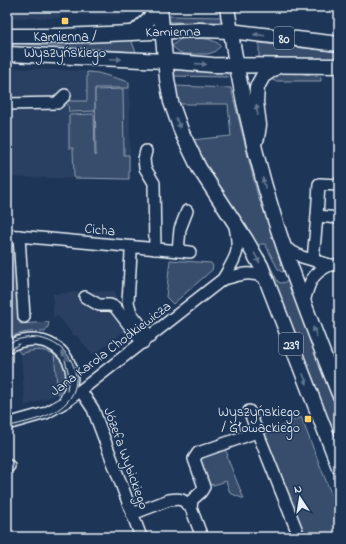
<svg xmlns="http://www.w3.org/2000/svg" width="346" height="544" viewBox="0 0 346 544" font-family="'Indie Flower',sans-serif">
  <rect width="100%" height="100%" fill="#1d3557"/>
  <filter id="ink" filterUnits="userSpaceOnUse"><feTurbulence type="fractalNoise" baseFrequency=".025" numOctaves="2"/><feDisplacementMap in="SourceGraphic" scale="8" xChannelSelector="R" yChannelSelector="G"/><feConvolveMatrix kernelMatrix="1 2 1 2 8 2 1 2 1" color-interpolation-filters="sRGB"/></filter>
  <g filter="url(#ink)">
    <g fill="#2a4162">
      <path d="M7,7H126V15H60V18H9L7,19Z"/>
      <path d="M7,68L86,71L98,72L130,81V180L7,177Z"/>
      <path d="M96,291H115L116,301L134,324L93,355L76,335L74,336L58,316L53,317V294Z"/>
      <path d="M31,350H42L54,354L58,394L25,406L21,354Z"/>
    </g>
    <g fill="#374d6c" stroke="#909fb2">
      <path d="M168,16L222,17L223,20L220,22H171L169,21Z"/>
      <path d="M130,37L136,52L24,44H7V42Z"/>
      <path d="M184,38C198,39 211,36 221,46L214,52L208,54H184L179,52L172,46L179,40Z"/>
      <path d="M259,43L339,52V62L259,60Z"/>
      <path d="M173,70L226,71L228,77L171,76Z"/>
      <path d="M289,71L321,77V81H274L271,79L266,80L276,73Z"/>
      <path d="M87,72L98,73L129,82V88H95V111L69,112L68,105L64,101H87Z"/>
      <path d="M174,86L231,88L258,197L273,232L286,271L282,272L278,269L265,244H261L256,246L201,159L191,140L231,136L228,104H178Z"/>
      <path d="M123,89L124,155H129V179L74,178L73,148H69V115L94,114L95,155L96,156L95,90Z"/>
      <path d="M7,245L15,246L20,324L49,322L48,327L45,332C30,331 22,332 7,338Z"/>
      <path d="M261,254H264L278,282L281,283L290,281L339,411V452Z"/>
      <path d="M170,260L211,263L213,266L212,270L173,304L166,297Z"/>
      <path d="M30,344C45,347 62,352 66,369C67,375 66,382 65,388L58,394L54,354C41,349 35,349 21,354L17,349Z"/>
      <path d="M301,417L339,514V537H304L265,434Z"/>
      <path d="M223,447L228,455L227,457L244,499L230,493L226,481L214,485L208,484L198,463L201,456Z"/>
    </g>
    <g fill="none" stroke-linecap="round" stroke-linejoin="round">
      <defs>
        <g id="minor">
          <path d="M7,104L57,103L65,95"/>
          <path d="M146,151L144,159L145,168L154,183L155,249"/>
          <path d="M317,216L319,184L339,185"/>
          <path d="M7,235L190,252"/>
          <path d="M19,236L24,317"/>
          <path d="M284,247L302,257L330,265H339"/>
          <path d="M178,251L180,229L187,211"/>
          <path d="M131,253L128,302L131,313L150,337"/>
          <path d="M313,260L317,216L339,218"/>
          <path d="M223,279C241,275 248,270 266,278"/>
          <path d="M85,297L99,305H110L115,307L143,343"/>
          <path d="M304,302C309,283 311,274 330,265"/>
          <path d="M7,347C47,324 90,361 64,402"/>
          <path d="M81,391L93,409L141,537"/>
          <path d="M249,411L297,531"/>
          <path d="M7,424L46,413L67,401L223,279C237,255 240,254 235,226"/>
          <path d="M7,466H9"/>
          <path d="M132,514L169,500C181,498 183,499 191,508"/>
          <path d="M202,537L191,508L192,500L201,492L204,487L194,459L198,453L257,432"/>
        </g>
        <g id="major">
          <path d="M160,7L167,79L171,102L182,133L199,168L246,240L261,266L339,467"/>
          <path d="M227,7C237,78 253,149 274,217C293,277 316,336 339,394"/>
          <path d="M135,32L151,17L158,7"/>
          <path d="M7,36H61L199,30L230,31L339,44"/>
          <path d="M7,54L165,61L213,65L339,66"/>
          <path d="M257,138L259,125L256,102L257,87L263,76L278,66"/>
        </g>
      </defs>
      <use href="#minor" stroke="#e8f1f8" stroke-width="14"/>
      <use href="#major" stroke="#e8f1f8" stroke-width="17"/>
      <use href="#minor" stroke="#1d3557" stroke-width="11"/>
      <use href="#major" stroke="#1d3557" stroke-width="14"/>
      <g stroke="#e8f1f8" stroke-width="1">
        <path d="M7,344C58,317 101,380 59,409C45,419 24,422 7,427"/>
        <path d="M7,352L19,344"/>
        <path d="M65,360L69,375L67,391"/>
      </g>
    </g>
    <defs><path id="oneway-solid" d="M-6-.8H1V-3.2L6.5 0L1 3.2V.8H-6Z"/></defs>
    <g fill="#64778f">
      <use href="#oneway-solid" transform="translate(259 35) rotate(-173)"/>
      <use href="#oneway-solid" transform="translate(116 59) rotate(3)"/>
      <use href="#oneway-solid" transform="translate(201 64) rotate(4)"/>
      <use href="#oneway-solid" transform="translate(257 110) rotate(-99)"/>
      <use href="#oneway-solid" transform="translate(178 123) rotate(70)"/>
      <use href="#oneway-solid" transform="translate(264 183) rotate(-106)"/>
      <use href="#oneway-solid" transform="translate(257 258) rotate(62)"/>
      <use href="#oneway-solid" transform="translate(315 332) rotate(-111)"/>
      <use href="#oneway-solid" transform="translate(65 356) rotate(-127)"/>
      <use href="#oneway-solid" transform="translate(305 379) rotate(69)"/>
    </g>
  </g>
  <g fill="#ffd166" stroke="#1d3557" stroke-width="1.5">
    <rect x="61" y="17" width="8" height="8" rx="2"/>
    <rect x="304" y="415" width="8" height="8" rx="2"/>
  </g>
  <g text-anchor="middle" stroke-width="3" stroke-linejoin="round" paint-order="stroke">
    <g fill="#1d3557" stroke="#abb9c8" stroke-width="1">
      <rect x="274" y="27" width="20" height="22" rx="3"/>
      <rect x="279" y="333" width="24" height="22" rx="3"/>
    </g>
    <g font-size="13" font-weight="bold" fill="#e8f1f8">
      <text x="284" y="43">80</text>
      <text x="291" y="349">239</text>
    </g>
    <g font-size="14" fill="#e8f1f8" stroke="#1d3557">
      <text transform="translate(173 31) rotate(-1)" y="5">Kamienna</text>
      <text transform="translate(100 229) rotate(6)" y="5">Cicha</text>
      <text transform="translate(110 348) rotate(-37)" y="5">Jana Karola Chodkiewicza</text>
      <text transform="translate(127 458) rotate(70)" y="5">Józefa Wybickiego</text>
    </g>
    <g font-size="14" fill="#e8f1f8" stroke="#1d3557">
      <text x="65" y="41">Kamienna /<tspan x="65" dy="16">Wyszyńskiego</tspan></text>
      <text x="300" y="416" text-anchor="end">Wyszyńskiego<tspan x="300" dy="16">/ Głowackiego</tspan></text>
    </g>
  </g>
  <rect width="346" height="544" fill="none" stroke="#1d3557" stroke-width="24"/>
  <rect x="12" y="12" width="322" height="520" fill="none" stroke="#e8f1f8" stroke-width="1.5" filter="url(#ink)"/>
  <g transform="translate(300 498) rotate(348)" stroke="#1d3557" stroke-width="3" paint-order="stroke">
  <path d="M0-3L7 15L0 10L-7 15Z" fill="#e8f1f8"/>
  <text y="-6" font-size="11" font-weight="bold" text-anchor="middle" fill="#e8f1f8">N</text>
  </g>
</svg>
